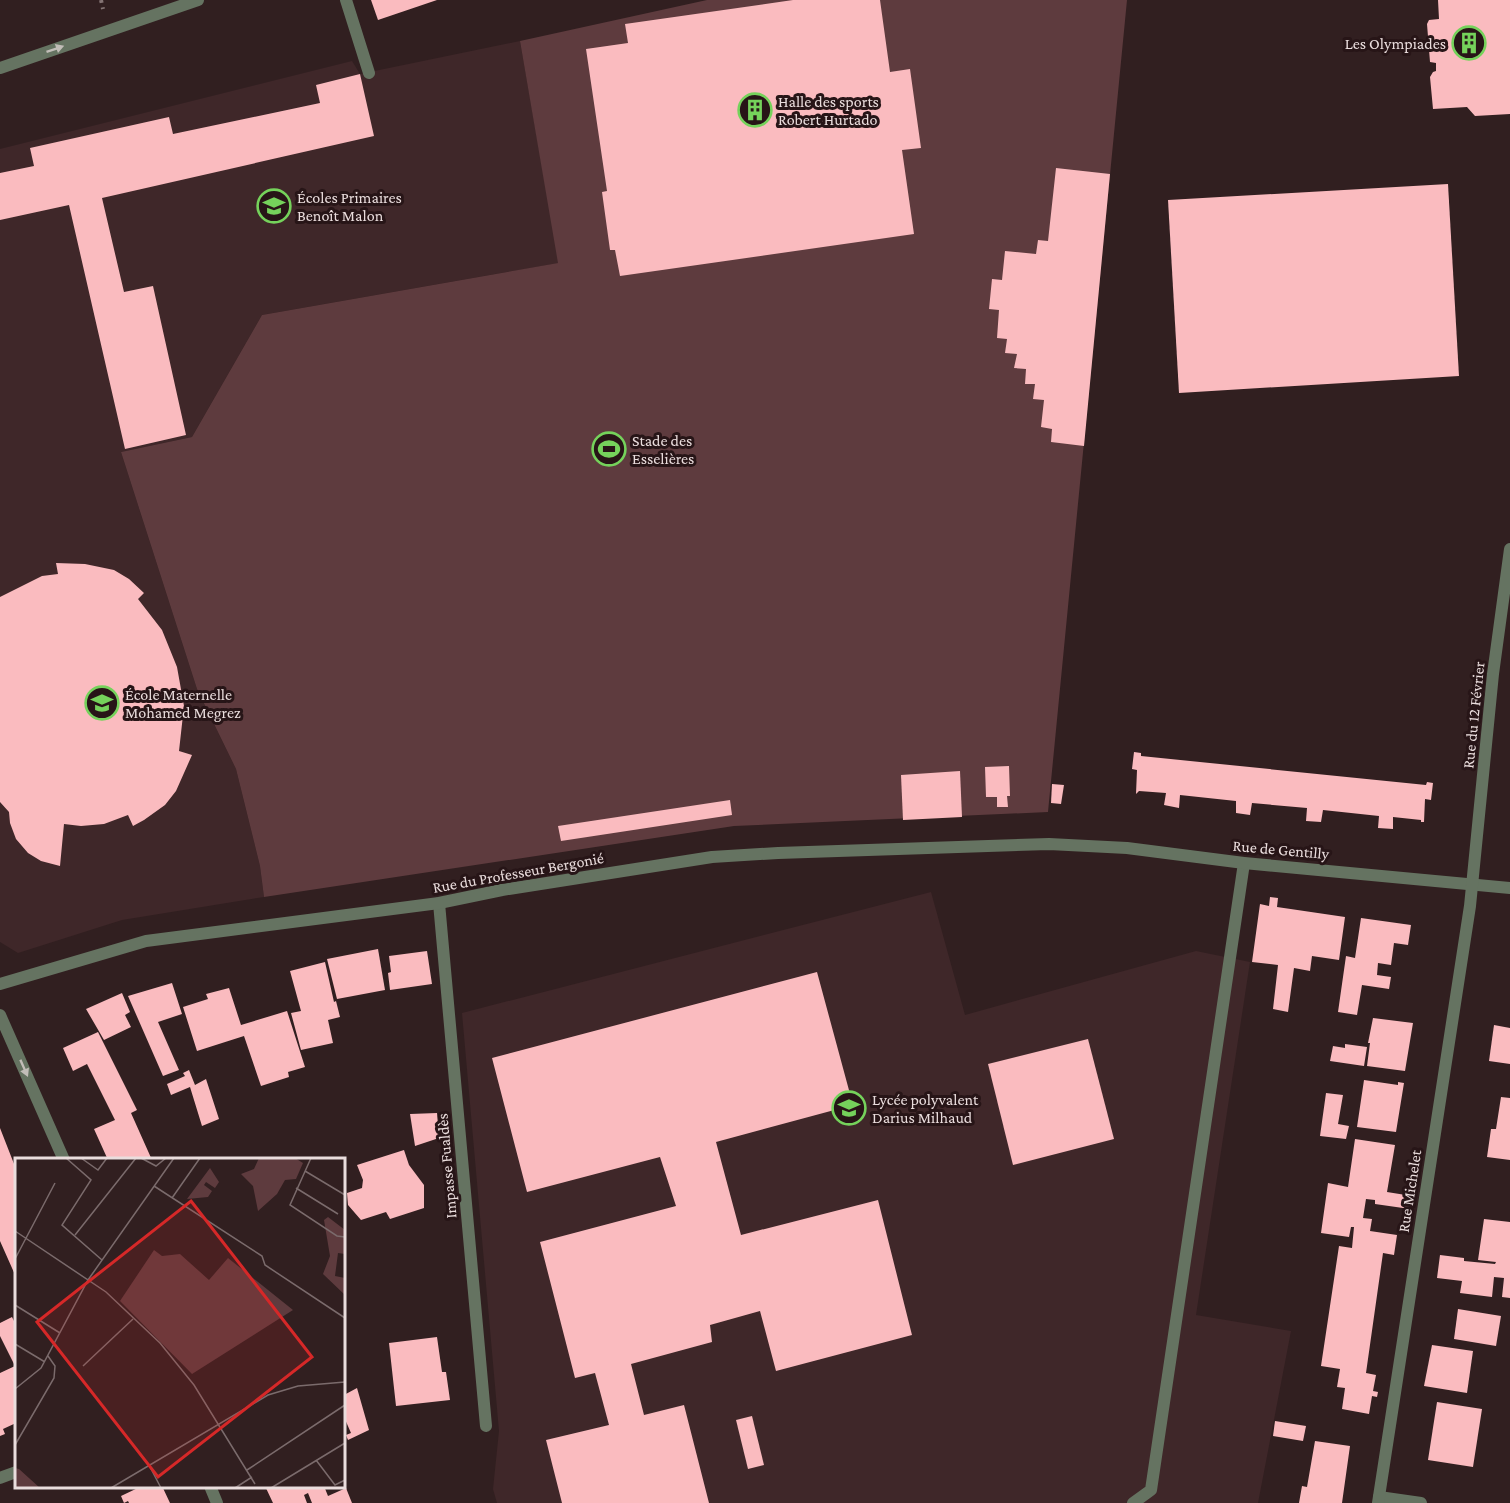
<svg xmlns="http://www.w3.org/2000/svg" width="1510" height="1503" viewBox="0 0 1510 1503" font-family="'Crimson Pro',serif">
  <rect width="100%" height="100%" fill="#311f20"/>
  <g fill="#3f2729">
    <path d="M520,41L559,263L262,315L192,437L121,452L197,689L236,769L260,866L264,897L122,920L18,953L0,942V149L352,61L360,74Z"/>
    <path d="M931,892L965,1015L1196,951L1250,962L1196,1315L1291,1331L1258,1503H497L493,1489L499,1431L462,1013Z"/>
  </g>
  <path fill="#5e3b3e" d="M707,0H1127L1048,812L734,826L264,897L260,866L236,769L197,689L121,452L192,437L262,315L558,263L520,41Z"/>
  <g fill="#fabbbf">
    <path d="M371,0H437L378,20Z"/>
    <path d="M793,0H880L890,72L910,69L921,148L902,150L914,234L620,276L615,250H610L602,192L607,191L586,49L628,43L625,24Z"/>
    <path d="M1438,0H1510V114L1475,116L1467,107L1433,109L1430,77L1433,72L1436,71V63L1430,62L1427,24L1429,20L1439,19Z"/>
    <path d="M360,74L374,136L102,198L124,292L153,286L186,435L125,449L69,205L0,220V173L34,166L30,148L169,117L173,134L320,103L316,85Z"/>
    <path d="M1056,168L1110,174L1084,446L1051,442L1052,429L1041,427L1044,400L1033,399L1035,384H1025L1026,369L1014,368L1017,354L1005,353L1007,339L997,338L999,310L989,309L992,279L1002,280L1005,251L1036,254L1038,240L1048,241Z"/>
    <path d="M1448,184L1459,376L1179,393L1168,200Z"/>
    <path d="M56,563L85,564L114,570L129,579L144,593L138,599L162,630L177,667L184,706L179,751L192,755L176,791L165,805L144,820L133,826L128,815L104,824L81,826L64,824L60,866L41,861L28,853L16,839L10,823L9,812L0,802V597L42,576L58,574Z"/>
    <path d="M1134,752L1141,753V756L1426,785L1427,782L1433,783L1431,800L1425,799L1424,822H1421V820L1393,817V829L1378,828L1379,816L1323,810L1321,822L1306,821L1307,808L1252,803L1250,815L1236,813V801L1180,795L1179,808L1164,805L1166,793L1139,791L1136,794L1137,770L1132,769Z"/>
    <path d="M1009,766L1010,796H1007L1008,807H997V797H986L985,767Z"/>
    <path d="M960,771L962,817L903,820L901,775Z"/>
    <path d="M1052,784L1064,785L1061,804L1051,803Z"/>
    <path d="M730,800L732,815L561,841L558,826Z"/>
    <path d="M1270,897L1278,898L1277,907L1345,917L1339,960L1312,956L1310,971L1294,968L1288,1012L1273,1009L1278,965L1252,962L1260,904L1269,906Z"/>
    <path d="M1361,918L1411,925L1408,945L1394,943L1391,965L1378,963L1377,975L1391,977L1389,989L1362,985L1357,1015L1338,1012L1346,956L1355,958Z"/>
    <path d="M378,949L385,990L337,999L327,959Z"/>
    <path d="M427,951L432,984L390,990L388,973L391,972L389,956Z"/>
    <path d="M325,962L334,1002L336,1001L340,1017L328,1020L333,1043L301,1050L291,1013L301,1011L290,971Z"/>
    <path d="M817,972L853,1105L716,1142L741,1235L878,1200L912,1335L776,1371L760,1311L710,1325L712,1342L631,1364L644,1415L684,1405L709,1503H562L546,1440L609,1425L595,1373L575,1378L540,1242L676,1206L660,1157L527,1192L492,1058Z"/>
    <path d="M172,983L182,1014L158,1022L179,1070L163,1076L128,996Z"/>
    <path d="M229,988L241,1025L287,1011L305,1067L288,1072L289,1077L261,1086L244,1036L197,1051L183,1007L208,999L206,994Z"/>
    <path d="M122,993L130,1012L125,1015L131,1027L104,1040L86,1009Z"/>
    <path d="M1373,1018L1413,1023L1405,1071L1367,1066L1370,1043H1368Z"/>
    <path d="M1494,1025L1510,1028V1064L1489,1061Z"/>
    <path d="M98,1032L137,1110L131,1113L152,1160H108L94,1129L115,1120L87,1064L73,1071L63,1048Z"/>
    <path d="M1088,1039L1114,1139L1013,1165L988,1064Z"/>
    <path d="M1345,1044L1367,1047L1364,1066L1330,1061L1333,1046L1345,1048Z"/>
    <path d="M189,1070L195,1085L206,1079L219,1119L202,1126L190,1087L171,1095L167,1084L185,1076L183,1073Z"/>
    <path d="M1364,1080L1398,1085V1082L1404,1083L1396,1132L1357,1127Z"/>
    <path d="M1326,1093L1343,1095L1338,1124L1349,1126L1346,1139L1320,1136Z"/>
    <path d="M1501,1097L1510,1098V1160L1487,1157L1491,1129H1496Z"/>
    <path d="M437,1113L439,1138L415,1146L410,1114Z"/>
    <path d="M0,1128L16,1169V1177L14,1178L16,1183V1277L0,1241Z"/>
    <path d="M1355,1139L1395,1145L1387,1192L1412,1196L1410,1209L1375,1204V1200L1366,1199L1363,1218L1372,1219L1370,1231L1397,1235L1394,1255L1383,1253L1366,1373L1376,1375L1373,1391L1378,1392L1377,1397L1372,1396L1369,1414L1342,1409L1345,1388L1337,1387L1340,1369L1321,1366L1339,1246L1352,1248L1354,1227H1351L1349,1237L1321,1233L1328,1183L1348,1187Z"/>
    <path d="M404,1150L409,1165L424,1185V1208L390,1219L386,1212L361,1220L348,1205L347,1193L362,1188L363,1180L357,1165Z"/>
    <path d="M1484,1219L1510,1222V1298L1502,1297L1504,1278L1494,1277L1492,1297L1460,1293L1462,1281L1437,1278L1440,1255L1464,1258V1261L1495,1264L1496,1262L1478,1260Z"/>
    <path d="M1458,1309L1501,1316L1496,1346L1454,1339Z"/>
    <path d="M12,1317L16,1325V1423L3,1429L5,1434L0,1436V1373L15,1366L0,1336V1323Z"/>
    <path d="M437,1337L442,1372H446L450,1400L396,1406L389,1343Z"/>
    <path d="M1432,1345L1473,1351L1467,1393L1424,1386Z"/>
    <path d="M357,1388L369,1430L348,1440L346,1435L351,1433L344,1417V1395Z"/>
    <path d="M1437,1402L1482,1409L1473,1467L1428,1460Z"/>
    <path d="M752,1416L764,1465L748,1469L736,1420Z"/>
    <path d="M1275,1421L1306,1426L1303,1441L1273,1436Z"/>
    <path d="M1315,1441L1350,1446L1342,1503H1299L1302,1486L1307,1487Z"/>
    <path d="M142,1486H162L170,1503H129L128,1501L124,1503L121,1496Z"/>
    <path d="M265,1486H324L328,1496L346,1488L352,1503H312L308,1493L304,1495L307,1503H273Z"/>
  </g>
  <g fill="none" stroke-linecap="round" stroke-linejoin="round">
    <path stroke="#847474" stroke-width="4" stroke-dasharray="3 4.5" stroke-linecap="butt" d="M101,0L103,9"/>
    <g stroke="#657361" stroke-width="12">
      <path d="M346,0L369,73"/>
      <path d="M1133,1503L1151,1490L1244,863"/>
    </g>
    <g stroke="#657361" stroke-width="12">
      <path d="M0,68L198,0"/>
      <path d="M439,903L486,1426"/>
      <path d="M0,984L146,941L439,903L502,890L712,857L778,853L1049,844L1127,848L1244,863L1510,888"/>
      <path d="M0,1015L64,1160"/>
      <path d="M0,1478L16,1472"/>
      <path d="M210,1486L217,1503"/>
      <path d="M1379,1497L1421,1503"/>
      <path d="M1378,1503L1470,906L1493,674L1510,549"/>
    </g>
  </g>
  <defs><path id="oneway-solid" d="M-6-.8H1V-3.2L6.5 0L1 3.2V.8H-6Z" transform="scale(1.5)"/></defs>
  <g fill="#c2bdb8">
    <use href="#oneway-solid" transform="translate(55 49) rotate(-19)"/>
    <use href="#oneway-solid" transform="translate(24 1068) rotate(66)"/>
  </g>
  <defs>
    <symbol id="building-ring" viewBox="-11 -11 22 22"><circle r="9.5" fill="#271517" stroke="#75d25b" stroke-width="1.5"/><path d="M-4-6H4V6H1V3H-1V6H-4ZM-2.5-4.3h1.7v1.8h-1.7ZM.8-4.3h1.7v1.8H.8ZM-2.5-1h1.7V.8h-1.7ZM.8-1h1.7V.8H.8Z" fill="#75d25b"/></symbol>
    <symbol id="school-ring" viewBox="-11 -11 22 22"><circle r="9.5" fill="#271517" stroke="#75d25b" stroke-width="1.5"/><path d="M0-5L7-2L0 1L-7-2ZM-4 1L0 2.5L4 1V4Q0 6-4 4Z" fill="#75d25b"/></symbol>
    <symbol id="stadium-ring" viewBox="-11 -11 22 22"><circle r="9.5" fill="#271517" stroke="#75d25b" stroke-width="1.5"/><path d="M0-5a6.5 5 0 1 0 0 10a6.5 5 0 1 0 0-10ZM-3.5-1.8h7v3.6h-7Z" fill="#75d25b"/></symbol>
  </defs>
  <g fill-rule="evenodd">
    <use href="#building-ring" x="1450" y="24" width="38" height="38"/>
    <use href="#building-ring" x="736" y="91" width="38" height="38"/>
    <use href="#school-ring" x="255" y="187" width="38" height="38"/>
    <use href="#stadium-ring" x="590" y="430" width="38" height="38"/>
    <use href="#school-ring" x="83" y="684" width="38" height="38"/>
    <use href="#school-ring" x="830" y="1089" width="38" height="38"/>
  </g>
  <g text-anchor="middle" stroke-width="6" stroke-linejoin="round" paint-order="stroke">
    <g font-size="16" fill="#eadddd" stroke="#271517" text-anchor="start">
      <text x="1446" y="49" text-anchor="end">Les Olympiades</text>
      <text x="778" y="107">Halle des sports<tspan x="778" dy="18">Robert Hurtado</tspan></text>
      <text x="297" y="203">Écoles Primaires<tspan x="297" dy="18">Benoît Malon</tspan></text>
      <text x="632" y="446">Stade des<tspan x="632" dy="18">Esselières</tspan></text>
      <text x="125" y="700">École Maternelle<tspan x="125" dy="18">Mohamed Megrez</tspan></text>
      <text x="872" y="1105">Lycée polyvalent<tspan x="872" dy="18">Darius Milhaud</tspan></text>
    </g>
    <g font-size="16" fill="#eadddd" stroke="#271517">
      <text transform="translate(1473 715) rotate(-84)" y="6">Rue du 12 Février</text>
      <text transform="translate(1281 849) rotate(5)" y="6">Rue de Gentilly</text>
      <text transform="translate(518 872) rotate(-10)" y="6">Rue du Professeur Bergonié</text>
      <text transform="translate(446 1166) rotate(-95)" y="6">Impasse Fualdès</text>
      <text transform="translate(1409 1191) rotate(-81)" y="6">Rue Michelet</text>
    </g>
  </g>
  <g transform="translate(15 1158)">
    <rect width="330" height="330" fill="#311f20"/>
    <path d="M244,0H280L288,5L281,21L270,22L262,36L243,53L238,28L226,16L239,11ZM195,10L204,24L200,30L191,24L189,27L197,33L193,39L172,41ZM313,59L330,72V96L323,95L320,118L330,120V137L308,116L315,98L309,62ZM139,92L147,98L165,96L194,122L213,100L278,152L177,216L105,143ZM0,310L4,311L25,330H0Z" fill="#5e3b3e"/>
    <path fill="none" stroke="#7b6b6c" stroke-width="1.5" d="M51,0L76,22L47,67L87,102M66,0L83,12L92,0M126,0L141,8L151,0M296,0L275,47L322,78L330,79M290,13L330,37M139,28L247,98L250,107L330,160M281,30L323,56M157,40L185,0M0,73L91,134L145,185L179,227L240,326M60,77L121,0M0,101L40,25M0,147L45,175M0,186L30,204M68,208L118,161M0,231L26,210L73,122L159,0M0,287L39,220L40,208L33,198M301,302L320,327L330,322M133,305L146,330M232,312L330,247M96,330L253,237L283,228L330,224M220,330L237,319M256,330L330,285"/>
    <path fill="#d62828" fill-opacity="0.15" stroke="#d62828" stroke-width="3" d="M176,43L297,199L143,319L22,164Z"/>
    <rect width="330" height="330" fill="none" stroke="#eadddd" stroke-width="3"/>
  </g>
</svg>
